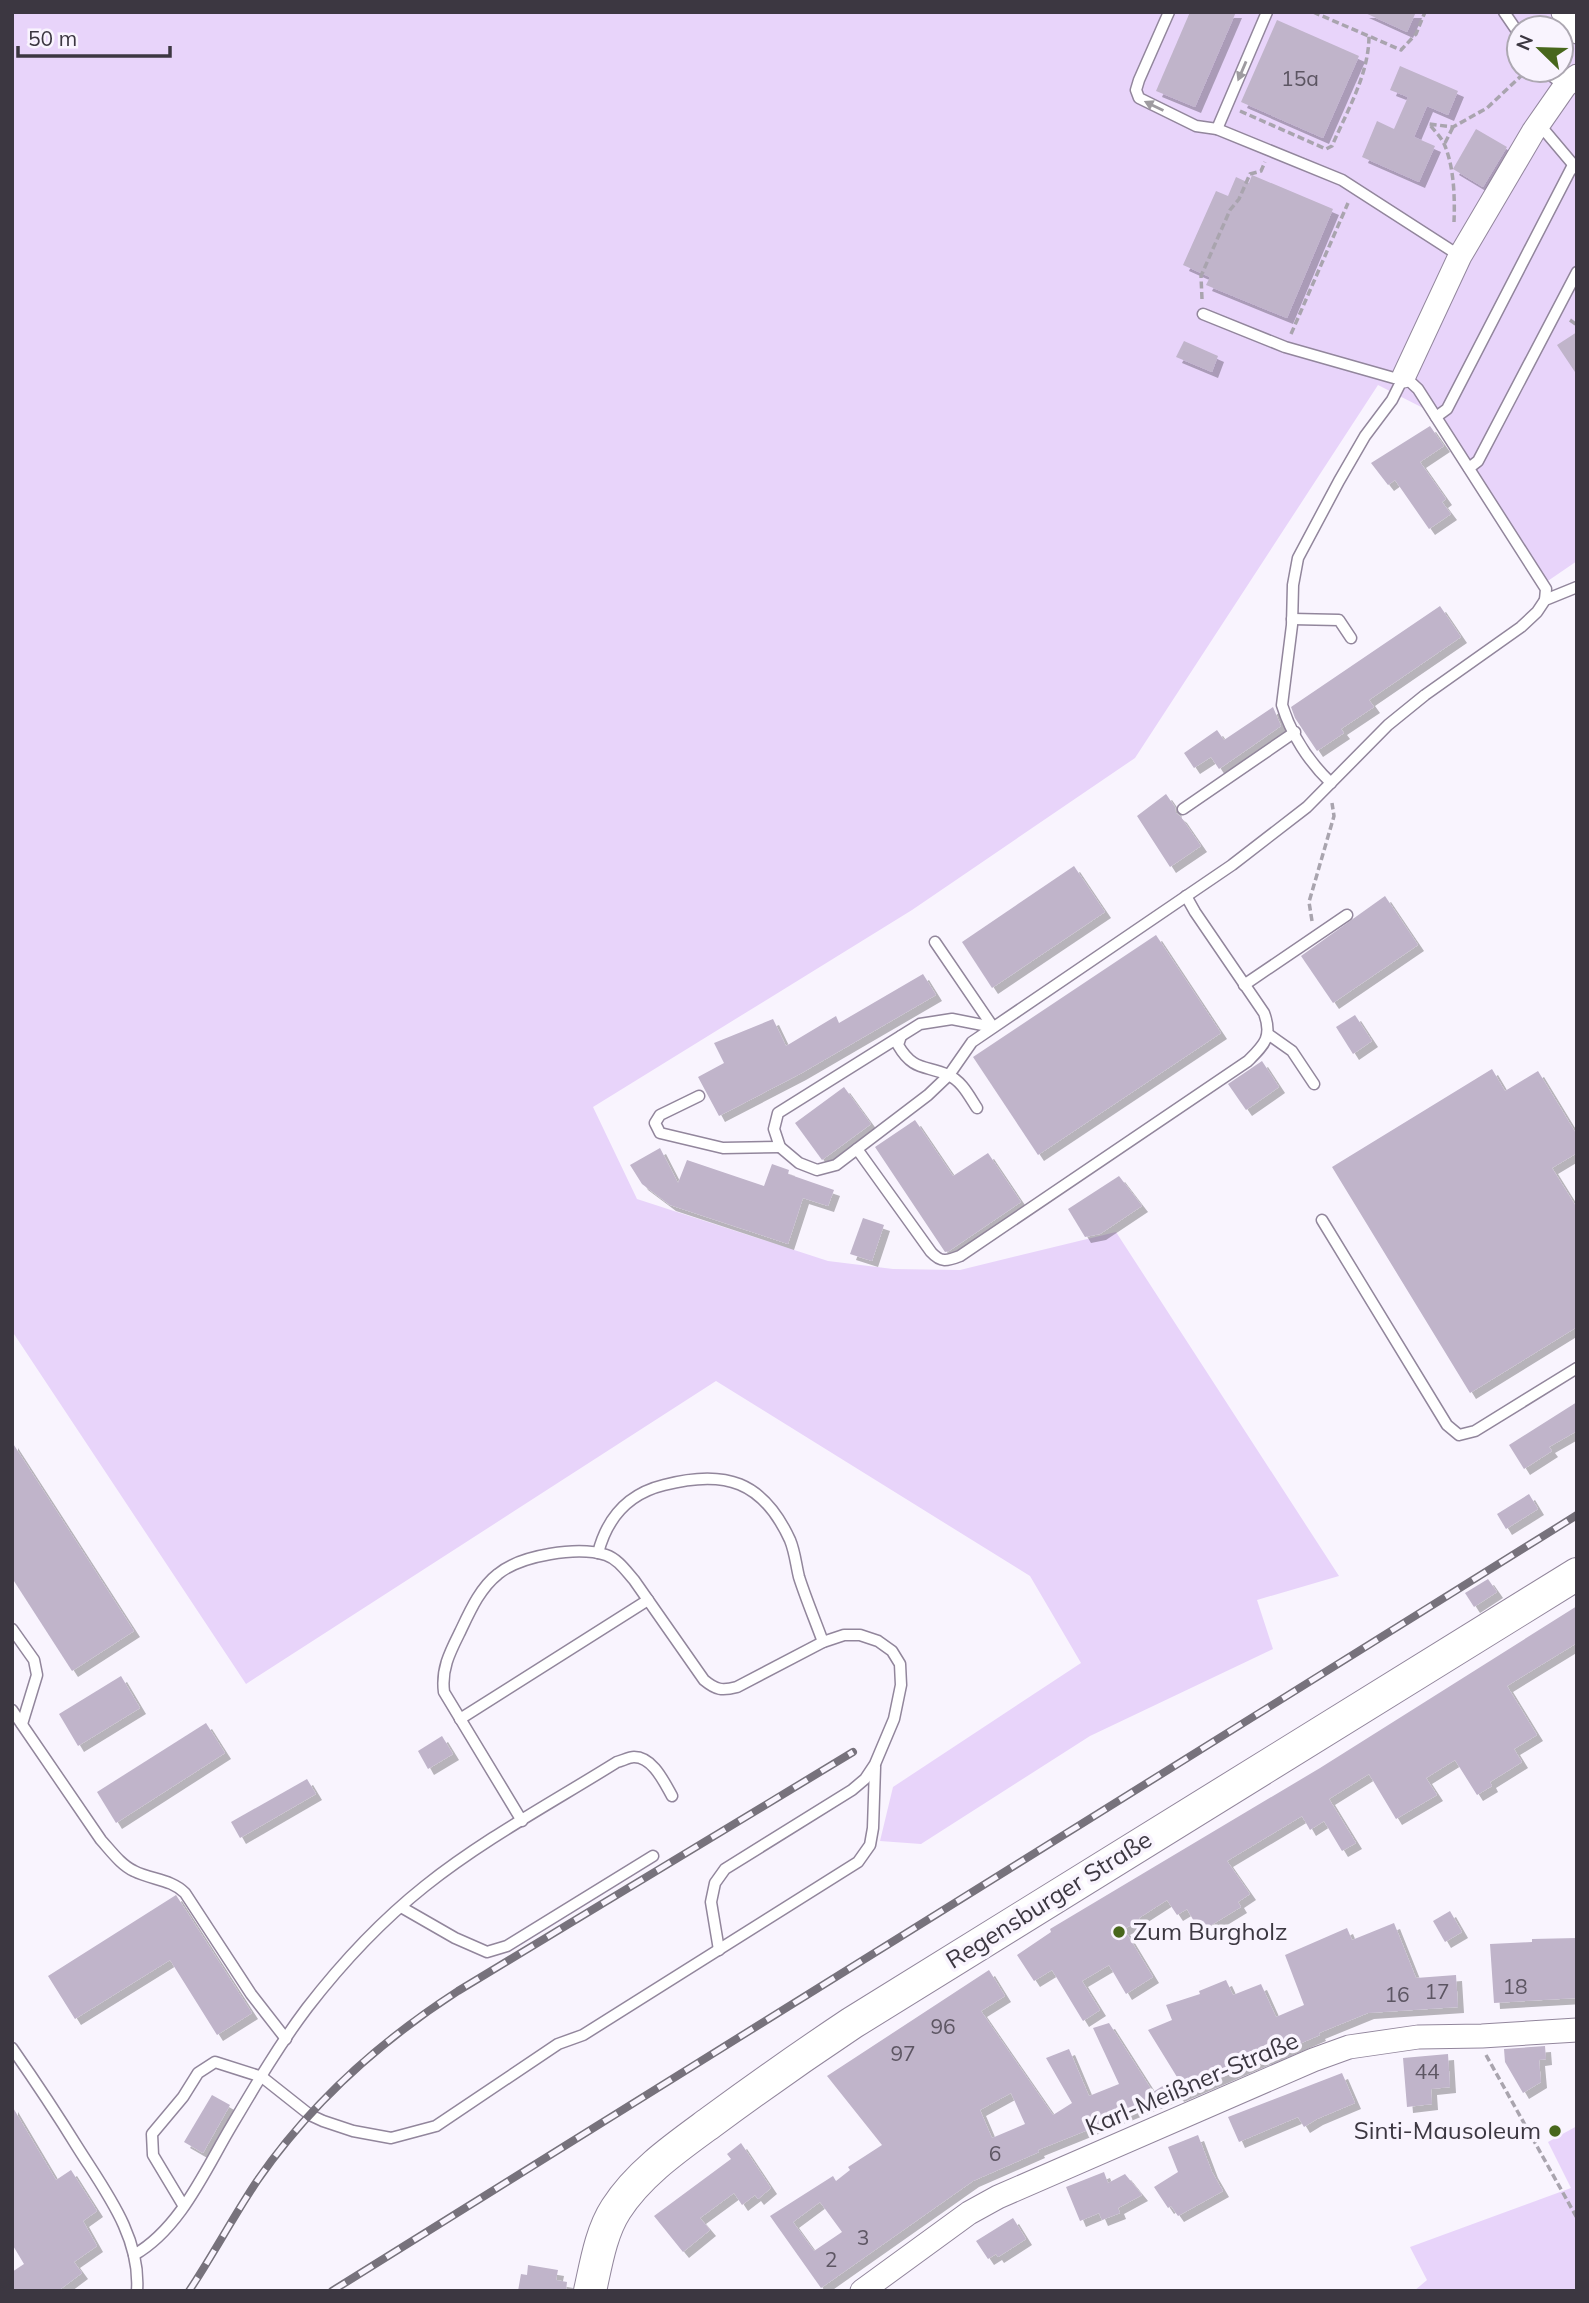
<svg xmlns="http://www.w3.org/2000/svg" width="1589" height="2303" viewBox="0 0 1589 2303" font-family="Mulish,sans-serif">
  <defs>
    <filter id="shadow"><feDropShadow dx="6" dy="6" stdDeviation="0" flood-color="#0004"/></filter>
  </defs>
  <rect width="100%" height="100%" fill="#f9f4fe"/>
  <g fill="#e8d4fa" fill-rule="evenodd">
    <path d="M12,12H1577V561L1539,587L1423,408L1378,385L1135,758L912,910L593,1107L637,1199L828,1261L893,1269L960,1270L1116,1232L1339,1576L1257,1600L1273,1649L1090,1736L921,1844L880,1841L893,1787L1081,1663L1030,1576L716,1381L246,1684L12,1331ZM1519,28H1561V70H1519Z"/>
    <path d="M1577,2126V2291H1414L1427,2280L1410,2247L1571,2188L1548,2142Z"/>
  </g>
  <g fill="#c0b4ca" fill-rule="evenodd" filter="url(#shadow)">
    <path d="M1190,12H1236L1195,107L1156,91Z"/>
    <path d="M1363,12H1416L1407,32Z"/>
    <path d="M1277,20L1359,56L1323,138L1241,102Z"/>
    <path d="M1400,66L1458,91L1448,115L1427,106L1414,137L1435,146L1419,182L1362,157L1377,121L1394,129L1408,97L1390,90Z"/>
    <path d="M1476,129L1507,147L1483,187L1453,169Z"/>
    <path d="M1252,175L1333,209L1287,318L1206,285L1210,277L1183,265L1216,191L1228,196L1236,177L1249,183Z"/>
    <path d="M1577,332V375L1557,345Z"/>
    <path d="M1184,341L1218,356L1212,372L1176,357Z"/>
    <path d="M1430,426L1444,446L1420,462L1446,499L1442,502L1451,514L1429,529L1395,480L1388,485L1371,463Z"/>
    <path d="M1440,606L1461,637L1369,700L1374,707L1341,729L1344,733L1317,751L1295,718L1291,707Z"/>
    <path d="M1273,707L1281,726L1219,769L1211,757L1194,768L1184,753L1217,730L1224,740Z"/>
    <path d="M1166,794L1175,807L1176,813L1181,817L1201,846L1170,867L1137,816Z"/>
    <path d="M1074,866L1105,912L992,988L962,942Z"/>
    <path d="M1385,896L1418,945L1333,1003L1301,956Z"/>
    <path d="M1156,935L1221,1033L1038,1155L973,1057Z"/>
    <path d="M923,974L936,995L800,1074L719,1116L698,1077L724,1063L714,1043L773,1019L786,1046L836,1016L839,1023Z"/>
    <path d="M1355,1015L1372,1041L1353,1054L1336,1027Z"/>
    <path d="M1262,1061L1279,1087L1246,1110L1228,1084Z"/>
    <path d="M1492,1069L1505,1091L1538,1071L1577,1135V1153L1552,1168L1577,1208V1327L1470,1393L1332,1167Z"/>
    <path d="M844,1087L871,1124L822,1160L795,1123Z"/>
    <path d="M915,1120L953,1176L988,1153L1021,1202L949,1251L945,1252L875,1147Z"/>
    <path d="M660,1148L678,1183L687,1160L764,1186L772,1164L789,1170L788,1174L834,1190L828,1206L803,1198L788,1244L670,1205L642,1184L630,1165Z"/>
    <path d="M1119,1176L1142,1206L1100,1234L1085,1237L1068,1209Z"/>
    <path d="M863,1218L884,1225L872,1261L850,1254Z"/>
    <path d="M1577,1402V1431L1549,1447L1552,1451L1524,1469L1509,1445Z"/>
    <path d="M12,1442L134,1631L72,1671L12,1578Z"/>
    <path d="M1529,1494L1538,1509L1506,1529L1497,1514Z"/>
    <path d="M1488,1579L1497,1592L1474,1607L1465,1593Z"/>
    <path d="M1577,1606V1643L1507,1686L1537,1735L1514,1749L1522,1762L1490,1782L1492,1786L1477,1795L1455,1760L1426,1778L1437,1795L1396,1819L1369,1774L1329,1799L1356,1843L1342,1851L1324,1821L1310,1830L1302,1816L1227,1861L1250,1894L1238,1902L1241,1907L1200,1932L1187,1909L1177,1915L1167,1900L1139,1918L1140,1920L1124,1929L1153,1977L1126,1994L1109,1965L1082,1981L1100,2010L1083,2021L1052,1970L1034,1981L1017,1955L1051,1932L1050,1929L1320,1768Z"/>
    <path d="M121,1676L140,1708L78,1746L59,1714Z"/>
    <path d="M206,1723L225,1753L116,1823L97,1792Z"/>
    <path d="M442,1736L453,1754L428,1769L418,1751Z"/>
    <path d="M307,1779L316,1794L240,1838L231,1822Z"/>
    <path d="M176,1895L252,2013L217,2035L170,1960L75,2019L48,1976Z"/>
    <path d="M1450,1911L1462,1932L1445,1942L1433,1921Z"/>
    <path d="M1394,1923L1416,1978L1456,1975L1458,2007L1368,2013L1319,2033L1320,2035L1178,2096L1177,2094L1038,2150L1039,2152L973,2181L821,2288L770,2216L833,2176L836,2181L850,2170L848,2167L882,2145L827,2076L989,1970L1005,1996L981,2011L1053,2115L1072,2103L1046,2058L1069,2049L1089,2096L1119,2084L1093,2028L1109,2023L1153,2092L1177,2077L1148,2030L1172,2020L1166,2005L1200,1994L1199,1991L1226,1980L1233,1995L1261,1984L1276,2017L1304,2005L1285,1955L1347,1928L1352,1940ZM1011,2093L1025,2124L992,2138L980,2110ZM820,2202L842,2232L814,2251L793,2222Z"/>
    <path d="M1577,1938V1998L1494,2003L1490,1944L1532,1942V1939Z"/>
    <path d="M1545,2046L1546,2059L1539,2060L1541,2082L1523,2093L1505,2062L1504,2049Z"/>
    <path d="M1448,2054L1450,2087L1431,2089L1432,2104L1407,2107L1403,2058Z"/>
    <path d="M1342,2073L1355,2103L1317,2119L1304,2127L1298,2117L1239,2142L1228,2117Z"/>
    <path d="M212,2095L230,2105L203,2153L184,2142Z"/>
    <path d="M12,2106L56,2180L71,2170L97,2211L83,2221L97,2246L74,2262L82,2273L58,2291H12V2272L24,2264L12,2244Z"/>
    <path d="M1198,2135L1212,2172L1223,2191L1178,2216L1171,2206L1168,2208L1154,2187L1178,2172L1168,2147Z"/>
    <path d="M741,2143L771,2188L758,2199L755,2195L742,2205L734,2193L700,2218L710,2230L683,2252L654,2216L731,2159L727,2154Z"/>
    <path d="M1104,2172L1108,2183L1125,2174L1142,2195L1118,2208L1120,2213L1102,2220L1099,2213L1080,2221L1066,2187Z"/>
    <path d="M1013,2218L1026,2239L998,2257L996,2254L988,2259L976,2241Z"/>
    <path d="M528,2265L558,2270L556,2280L567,2282L566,2291H518L521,2274L527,2275Z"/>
  </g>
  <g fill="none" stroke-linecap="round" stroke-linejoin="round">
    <defs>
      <g id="service">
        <path d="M1169,12L1139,80L1136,90L1139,98L1196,126L1217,129L1342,180L1460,256"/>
        <path d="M1504,12L1519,34"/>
        <path d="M1544,70L1565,86"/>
        <path d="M1539,124L1577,169"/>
        <path d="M1217,129L1267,12"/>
        <path d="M1203,314L1285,347L1394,378L1404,376"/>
        <path d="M1404,376L1418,389L1546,589L1545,600"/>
        <path d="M1436,417L1447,409L1573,165"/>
        <path d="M1469,468L1478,461L1577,272"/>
        <path d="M1292,619L1339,620L1351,638"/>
        <path d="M1331,783C1309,762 1291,734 1282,705L1292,625L1293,585L1298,558L1339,481L1365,436L1392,400L1404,376"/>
        <path d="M1183,809L1295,732"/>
        <path d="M935,942L993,1027"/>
        <path d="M1244,985L1347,915"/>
        <path d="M993,1027L952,1019L920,1024L778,1113L774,1129L780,1147L799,1163L817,1170L836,1165L928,1095L949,1075L972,1042L1232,865L1307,807L1388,725L1425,695L1521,627L1537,612L1545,600L1577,587"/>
        <path d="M1268,1034L1292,1051L1314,1084"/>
        <path d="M901,1036L898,1045C913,1071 925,1065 948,1075C962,1081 969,1096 977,1108"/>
        <path d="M699,1096L660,1115L655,1123L660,1133L723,1148L780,1147"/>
        <path d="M857,1149L931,1252C941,1263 947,1261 960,1256L1248,1061C1264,1045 1273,1037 1264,1013L1195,912L1186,896"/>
        <path d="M1322,1220L1447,1425L1459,1435L1475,1431L1577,1368"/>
        <path d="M598,1553C607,1518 627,1494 664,1485C725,1469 763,1481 790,1540C795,1552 796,1565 799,1577C806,1599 815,1620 823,1642"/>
        <path d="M12,1629L34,1660L37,1675L22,1724"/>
        <path d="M12,1710L101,1840C111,1851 121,1865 134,1871C152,1880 171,1879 185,1893L251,1994L286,2039"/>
        <path d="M460,1719L648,1600"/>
        <path d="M522,1821L444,1692C441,1669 450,1652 460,1632C470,1611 480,1588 498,1574C521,1555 578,1546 606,1555C618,1559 626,1571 634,1580L704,1680C716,1690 722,1691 737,1687L823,1642L844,1635H860L878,1641L892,1651L900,1664L901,1685L894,1719L875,1764L865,1779L852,1790L725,1869L715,1883L711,1902L719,1950"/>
        <path d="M401,1907L455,1938L487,1952L507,1946L653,1856"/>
        <path d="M12,2048C35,2081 57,2114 78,2148C105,2191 141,2237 137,2291"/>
        <path d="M183,2205L153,2155L152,2134L183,2097L198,2073L215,2062L262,2077L310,2115L323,2121L353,2131L391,2138L436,2126L558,2044L583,2035L858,1862L870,1845L873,1828L875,1767"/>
        <path d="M134,2255C181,2228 205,2170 232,2125C255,2086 279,2045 307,2008C341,1964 381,1921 425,1886C484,1839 553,1802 617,1762C622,1761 629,1757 634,1757C653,1757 664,1782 672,1796"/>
      </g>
      <g id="minor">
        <path d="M1563,12L1577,32"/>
        <path d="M1404,376L1460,256L1533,132L1565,86L1577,76"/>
        <path d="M862,2291L969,2213L998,2197L1313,2060L1349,2047L1418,2037L1482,2036L1577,2030"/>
      </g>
      <path id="secondary" d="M590,2291C596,2264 601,2232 616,2209C639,2173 677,2147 711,2122C757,2088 804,2055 852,2023L1577,1574"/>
    </defs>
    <use href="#service" stroke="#92869c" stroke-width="13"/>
    <use href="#minor" stroke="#92869c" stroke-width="25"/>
    <use href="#secondary" stroke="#92869c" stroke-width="34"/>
    <g stroke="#a9a4ae" stroke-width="3.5" stroke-dasharray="7 3.5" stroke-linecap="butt">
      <path d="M1313,12L1401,50L1416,34L1425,12"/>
      <path d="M1240,111L1326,149L1332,146C1347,111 1369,74 1369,36"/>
      <path d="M1445,143L1453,127"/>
      <path d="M1454,222C1455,198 1454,168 1445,146C1442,138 1434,130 1429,124L1453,127L1487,108L1521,76"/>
      <path d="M1202,299L1201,276L1230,210L1239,199L1250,174L1261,171L1265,162"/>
      <path d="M1570,320L1577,325"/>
      <path d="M1291,334L1348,203"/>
      <path d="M1312,921L1309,902L1334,816L1332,803"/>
      <path d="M1486,2055L1577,2218"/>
    </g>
    <use href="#service" stroke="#fff" stroke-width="10"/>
    <use href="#minor" stroke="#fff" stroke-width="23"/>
    <use href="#secondary" stroke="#fff" stroke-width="32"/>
    <defs>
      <g id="rail">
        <path d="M189,2291C213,2255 233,2217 257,2181C310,2104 379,2042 458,1991L853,1752"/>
        <path d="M332,2291L1577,1515"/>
      </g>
    </defs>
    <use href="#rail" stroke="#77727c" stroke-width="8"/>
    <use href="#rail" stroke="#f9f4fe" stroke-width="5" stroke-dasharray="16" stroke-linecap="butt"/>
  </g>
  <defs><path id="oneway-solid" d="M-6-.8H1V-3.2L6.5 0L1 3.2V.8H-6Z" transform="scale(1.75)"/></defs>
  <g fill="#9e9ba0">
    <use href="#oneway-solid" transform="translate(1242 71) rotate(113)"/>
    <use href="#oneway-solid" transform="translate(1154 106) rotate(-154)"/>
  </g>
  <g fill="#48671c" stroke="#f9f4fe" stroke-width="2.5">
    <circle cx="1119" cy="1932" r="7"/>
    <circle cx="1555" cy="2131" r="7"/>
  </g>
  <g text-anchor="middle" stroke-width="7" stroke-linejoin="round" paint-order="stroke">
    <g font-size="21" fill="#5d5663">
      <text x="1300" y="86">15a</text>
      <text x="1515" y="1994">18</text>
      <text x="1437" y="1999">17</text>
      <text x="1397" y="2002">16</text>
      <text x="943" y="2034">96</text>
      <text x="903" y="2061">97</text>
      <text x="1427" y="2079">44</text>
      <text x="995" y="2161">6</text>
      <text x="863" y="2245">3</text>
      <text x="831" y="2267">2</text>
    </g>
    <g font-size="24" fill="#3c3741" stroke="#f9f4fe">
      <text transform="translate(1049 1900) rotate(-32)" y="8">Regensburger Straße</text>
      <text transform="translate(1192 2084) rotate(-23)" y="8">Karl-Meißner-Straße</text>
    </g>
    <g font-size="24" fill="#3c3741" stroke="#f9f4fe" text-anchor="start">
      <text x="1133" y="1940">Zum Burgholz</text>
      <text x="1541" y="2139" text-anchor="end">Sinti-Mausoleum</text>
    </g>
  </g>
  <rect width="1589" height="2303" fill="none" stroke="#3c3741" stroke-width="28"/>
  <g transform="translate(1540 49) rotate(293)"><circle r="33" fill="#f9f4fe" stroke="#ada8b2" stroke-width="2"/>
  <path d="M0-5L12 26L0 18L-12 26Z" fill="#48671c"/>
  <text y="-10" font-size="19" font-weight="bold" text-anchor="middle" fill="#3c3741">N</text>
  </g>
  <path d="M18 46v10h152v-10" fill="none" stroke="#3c3741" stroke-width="3.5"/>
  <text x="28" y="46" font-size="21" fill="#3c3741" stroke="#f9f4fe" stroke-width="5" paint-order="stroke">50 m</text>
</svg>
